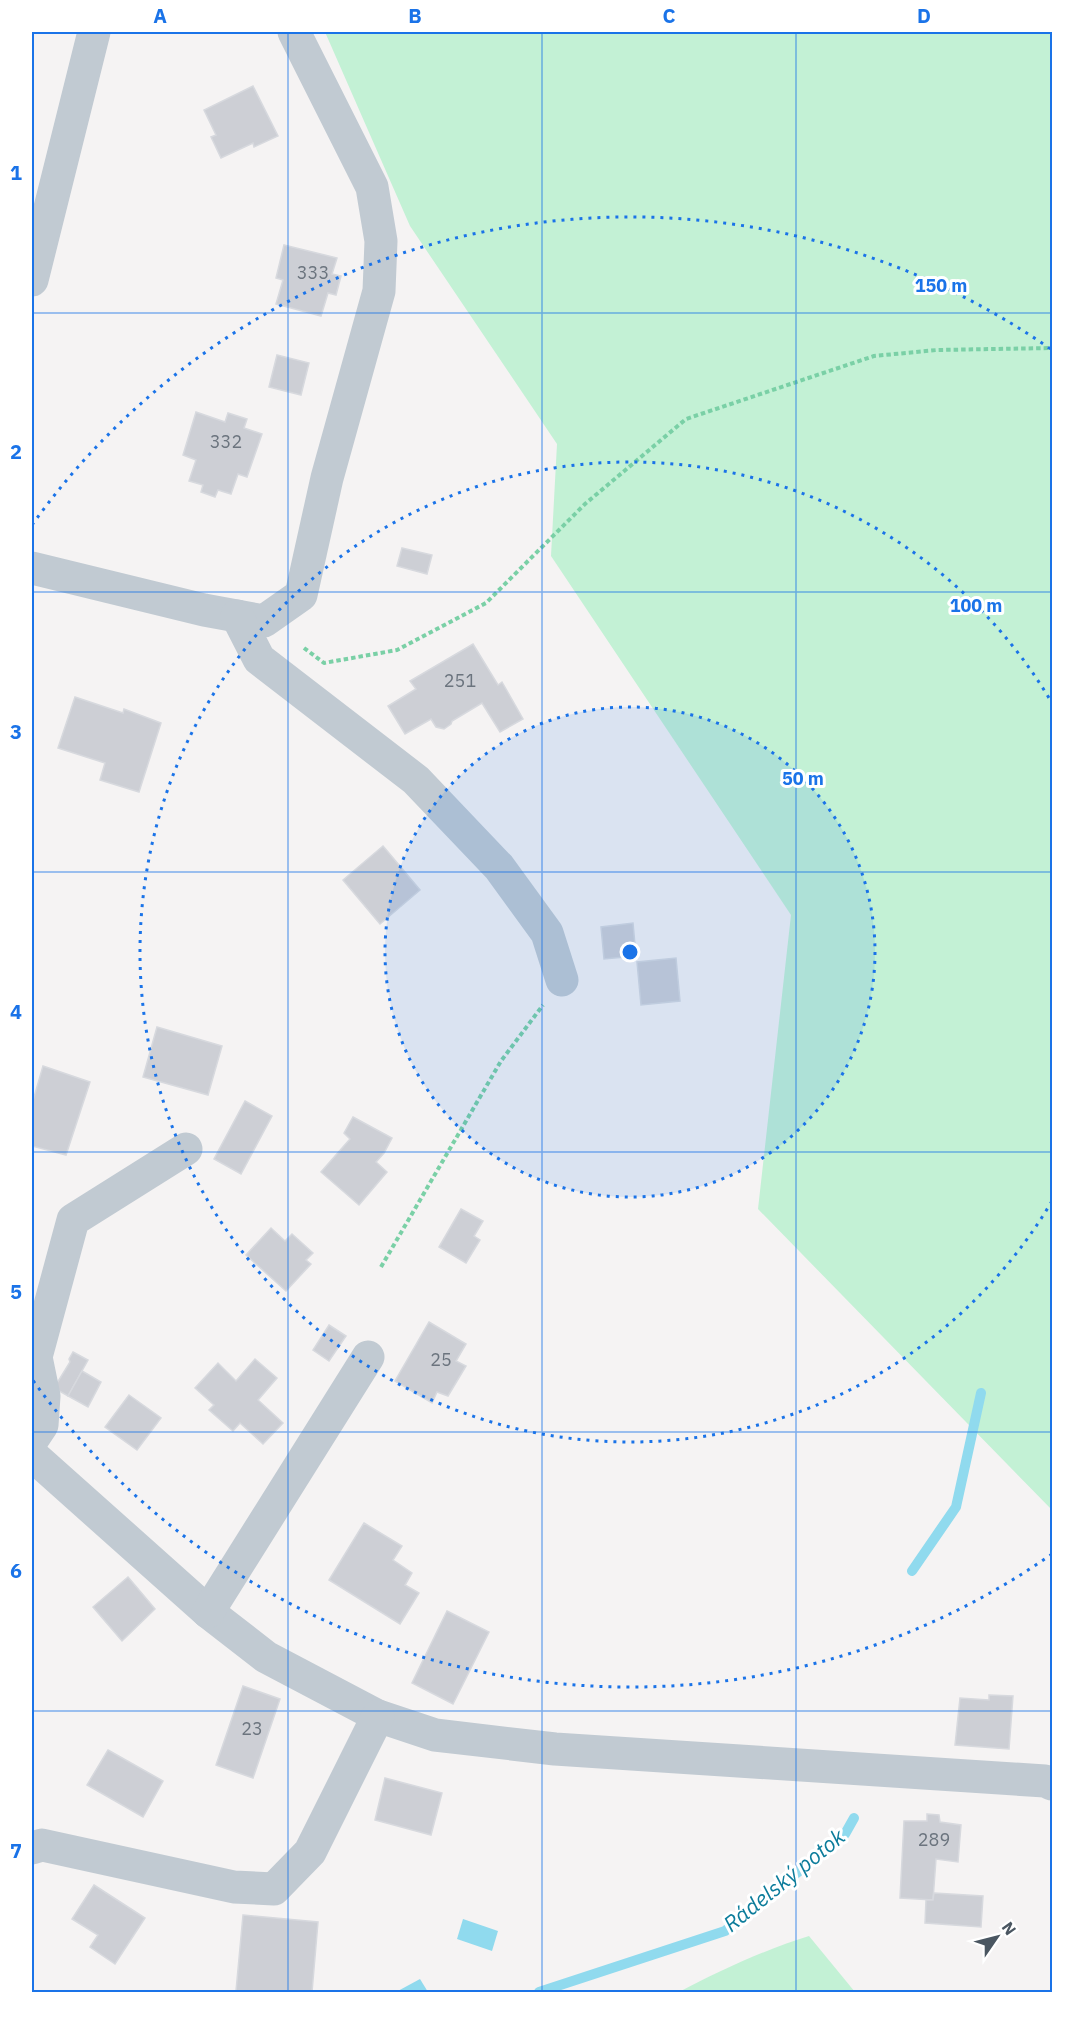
<svg xmlns="http://www.w3.org/2000/svg" width="1084" height="2024" viewBox="0 0 1084 2024" font-family="'IBM Plex Sans',sans-serif">
  <rect width="100%" height="100%" fill="#f5f3f3"/>
  <g fill="#c3f1d5">
    <path d="M325,32H1052V1510L758,1209L791,915L551,556L557,444L410,226Z"/>
    <path d="M809,1936L855,1992H679C719,1971 766,1949 809,1936Z"/>
  </g>
  <g fill="#90daee">
    <path d="M463,1919L498,1931L492,1951L457,1939Z"/>
    <path d="M420,1979L428,1992H396Z"/>
  </g>
  <g fill="none" stroke-linecap="round" stroke-linejoin="round">
    <g stroke="#90daee" stroke-width="10">
      <path d="M912,1571L956,1507L981,1393"/>
      <path d="M539,1992L725,1931L845,1834L854,1818"/>
    </g>
  </g>
  <g fill="#cdcfd5" stroke="#d7d9de" stroke-width="1.5">
    <path d="M253,86L278,136L254,147L253,143L221,158L211,137L216,135L204,110Z"/>
    <path d="M284,245L337,258L332,274L341,276L336,295L328,293L321,316L276,304L283,280L276,278Z"/>
    <path d="M277,355L309,363L301,395L269,387Z"/>
    <path d="M196,412L225,422L228,413L247,419L244,428L262,434L247,477L238,474L231,494L218,490L215,497L201,492L203,485L189,481L196,460L183,455Z"/>
    <path d="M402,548L432,555L427,574L397,566Z"/>
    <path d="M473,644L498,685L502,682L523,719L500,732L482,703L452,721L451,724L444,729L436,727L431,719L405,734L388,706L416,689L410,681Z"/>
    <path d="M75,697L123,713L124,709L161,723L139,792L100,780L105,763L58,748Z"/>
    <path d="M383,846L420,890L380,924L343,880Z"/>
    <path d="M633,923L636,956L604,959L601,927Z"/>
    <path d="M676,958L680,1001L641,1005L637,962Z"/>
    <path d="M157,1027L222,1046L208,1095L143,1077Z"/>
    <path d="M43,1066L90,1082L66,1155L32,1146V1104Z"/>
    <path d="M245,1101L272,1116L241,1174L214,1159Z"/>
    <path d="M353,1117L392,1138L384,1153L376,1162L387,1172L359,1205L321,1172L350,1139L344,1133Z"/>
    <path d="M461,1209L483,1221L474,1236L480,1240L466,1263L439,1247Z"/>
    <path d="M271,1228L285,1241L292,1234L313,1253L306,1260L311,1264L286,1291L246,1255Z"/>
    <path d="M429,1322L466,1344L456,1361L466,1366L448,1396L437,1392L432,1403L395,1381Z"/>
    <path d="M329,1325L346,1336L329,1361L313,1350Z"/>
    <path d="M73,1352L88,1360L68,1396L54,1388L70,1362L69,1359Z"/>
    <path d="M255,1359L277,1378L258,1400L283,1423L263,1444L240,1423L233,1431L209,1410L214,1405L195,1388L218,1363L236,1381Z"/>
    <path d="M82,1371L101,1382L88,1407L68,1396Z"/>
    <path d="M129,1395L161,1418L137,1450L105,1427Z"/>
    <path d="M364,1523L402,1546L393,1560L412,1573L405,1585L419,1593L400,1624L329,1580Z"/>
    <path d="M128,1577L155,1609L122,1641L93,1607Z"/>
    <path d="M447,1611L489,1632L453,1704L412,1683Z"/>
    <path d="M243,1686L280,1699L253,1778L216,1765Z"/>
    <path d="M989,1695L1013,1696L1009,1749L955,1745L960,1698L989,1700Z"/>
    <path d="M108,1750L163,1781L143,1817L87,1785Z"/>
    <path d="M385,1778L442,1793L431,1835L375,1820Z"/>
    <path d="M927,1814L939,1815L940,1822L961,1825L958,1862L936,1859L933,1900L900,1898L904,1821H927Z"/>
    <path d="M94,1885L145,1918L115,1964L90,1947L98,1935L72,1919Z"/>
    <path d="M934,1893L983,1896L981,1927L925,1923L926,1900H933Z"/>
    <path d="M243,1915L318,1922L312,1992L236,1991Z"/>
  </g>
  <g fill="none" stroke-linecap="round" stroke-linejoin="round">
    <g stroke="#7ad0a6" stroke-width="4" stroke-dasharray="4.5 3" stroke-linecap="butt">
      <path d="M304,648L324,663L397,650L486,603L585,504L686,419L874,356L937,350L1052,348"/>
      <path d="M381,1267L501,1061L543,1005"/>
    </g>
    <g stroke="#c1cad2" stroke-width="33">
      <path d="M32,280L94,32"/>
      <path d="M32,568L204,610L264,621L301,595L327,478L379,291L381,241L372,187L294,32"/>
      <path d="M237,616L259,659L416,780L499,867L547,933L562,980"/>
      <path d="M32,1440L42,1425L44,1396L36,1357L73,1220L186,1149"/>
      <path d="M32,1455L208,1612L266,1657L378,1716L435,1735L555,1749L1045,1781L1052,1784"/>
      <path d="M208,1612L368,1357"/>
      <path d="M32,1848L42,1845L234,1887L274,1889L310,1852L378,1716"/>
    </g>
  </g>
  <path fill="none" stroke="#1a73e8" stroke-width="1.5" stroke-opacity="0.55" d="M288,32V1992M542,32V1992M796,32V1992M32,313H1052M32,592H1052M32,872H1052M32,1152H1052M32,1432H1052M32,1711H1052"/>
  <circle cx="630" cy="952" r="245" fill="#1a73e8" fill-opacity=".12"/>
  <g fill="none" stroke="#1a73e8" stroke-width="3" stroke-dasharray="3 6">
    <circle cx="630" cy="952" r="245"/>
    <path d="M1052 1201A490 490 0 1 1 1052 703"/>
    <path d="M1052 1554A735 735 0 0 1 32 1379M32 525A735 735 0 0 1 1052 350"/>
  </g>
  <g text-anchor="middle" stroke-width="6" stroke-linejoin="round" paint-order="stroke">
    <g font-size="18" fill="#6b747e">
      <text x="313" y="279">333</text>
      <text x="226" y="448">332</text>
      <text x="460" y="687">251</text>
      <text x="441" y="1366">25</text>
      <text x="252" y="1735">23</text>
      <text x="934" y="1846">289</text>
    </g>
    <g font-size="22" font-style="italic" fill="#0c7c9b" stroke="#fff">
      <text transform="translate(784 1880) rotate(-39)" y="8">Rádelský potok</text>
    </g>
  </g>
  <circle cx="630" cy="952" r="9" fill="#1a73e8" stroke="#fff" stroke-width="3"/>
  <g font-size="18" text-anchor="middle" font-weight="bold" fill="#1a73e8" stroke="#fff" stroke-width="6" stroke-linejoin="round" paint-order="stroke">
    <text x="941" y="292">150 m</text>
    <text x="976" y="612">100 m</text>
    <text x="803" y="785">50 m</text>
  </g>
  <rect width="1084" height="2024" fill="none" stroke="#ffffff" stroke-width="66"/>
  <g transform="translate(997 1937) rotate(55)" stroke="#ffffff" stroke-width="4.5" paint-order="stroke">
  <path d="M0-4.5L10 22L0 15L-10 22Z" fill="#4a5661"/>
  <text y="-9" font-size="16" font-weight="bold" text-anchor="middle" fill="#4a5661">N</text>
  </g>
  <rect x="33" y="33" width="1018" height="1958" fill="none" stroke="#1a73e8" stroke-width="2"/>
  <g font-size="20" text-anchor="middle" font-weight="bold" fill="#1a73e8">
    <text x="160" y="23">A</text>
    <text x="415" y="23">B</text>
    <text x="669" y="23">C</text>
    <text x="924" y="23">D</text>
    <text x="16" y="180">1</text>
    <text x="16" y="459">2</text>
    <text x="16" y="739">3</text>
    <text x="16" y="1019">4</text>
    <text x="16" y="1299">5</text>
    <text x="16" y="1578">6</text>
    <text x="16" y="1858">7</text>
  </g>
</svg>
